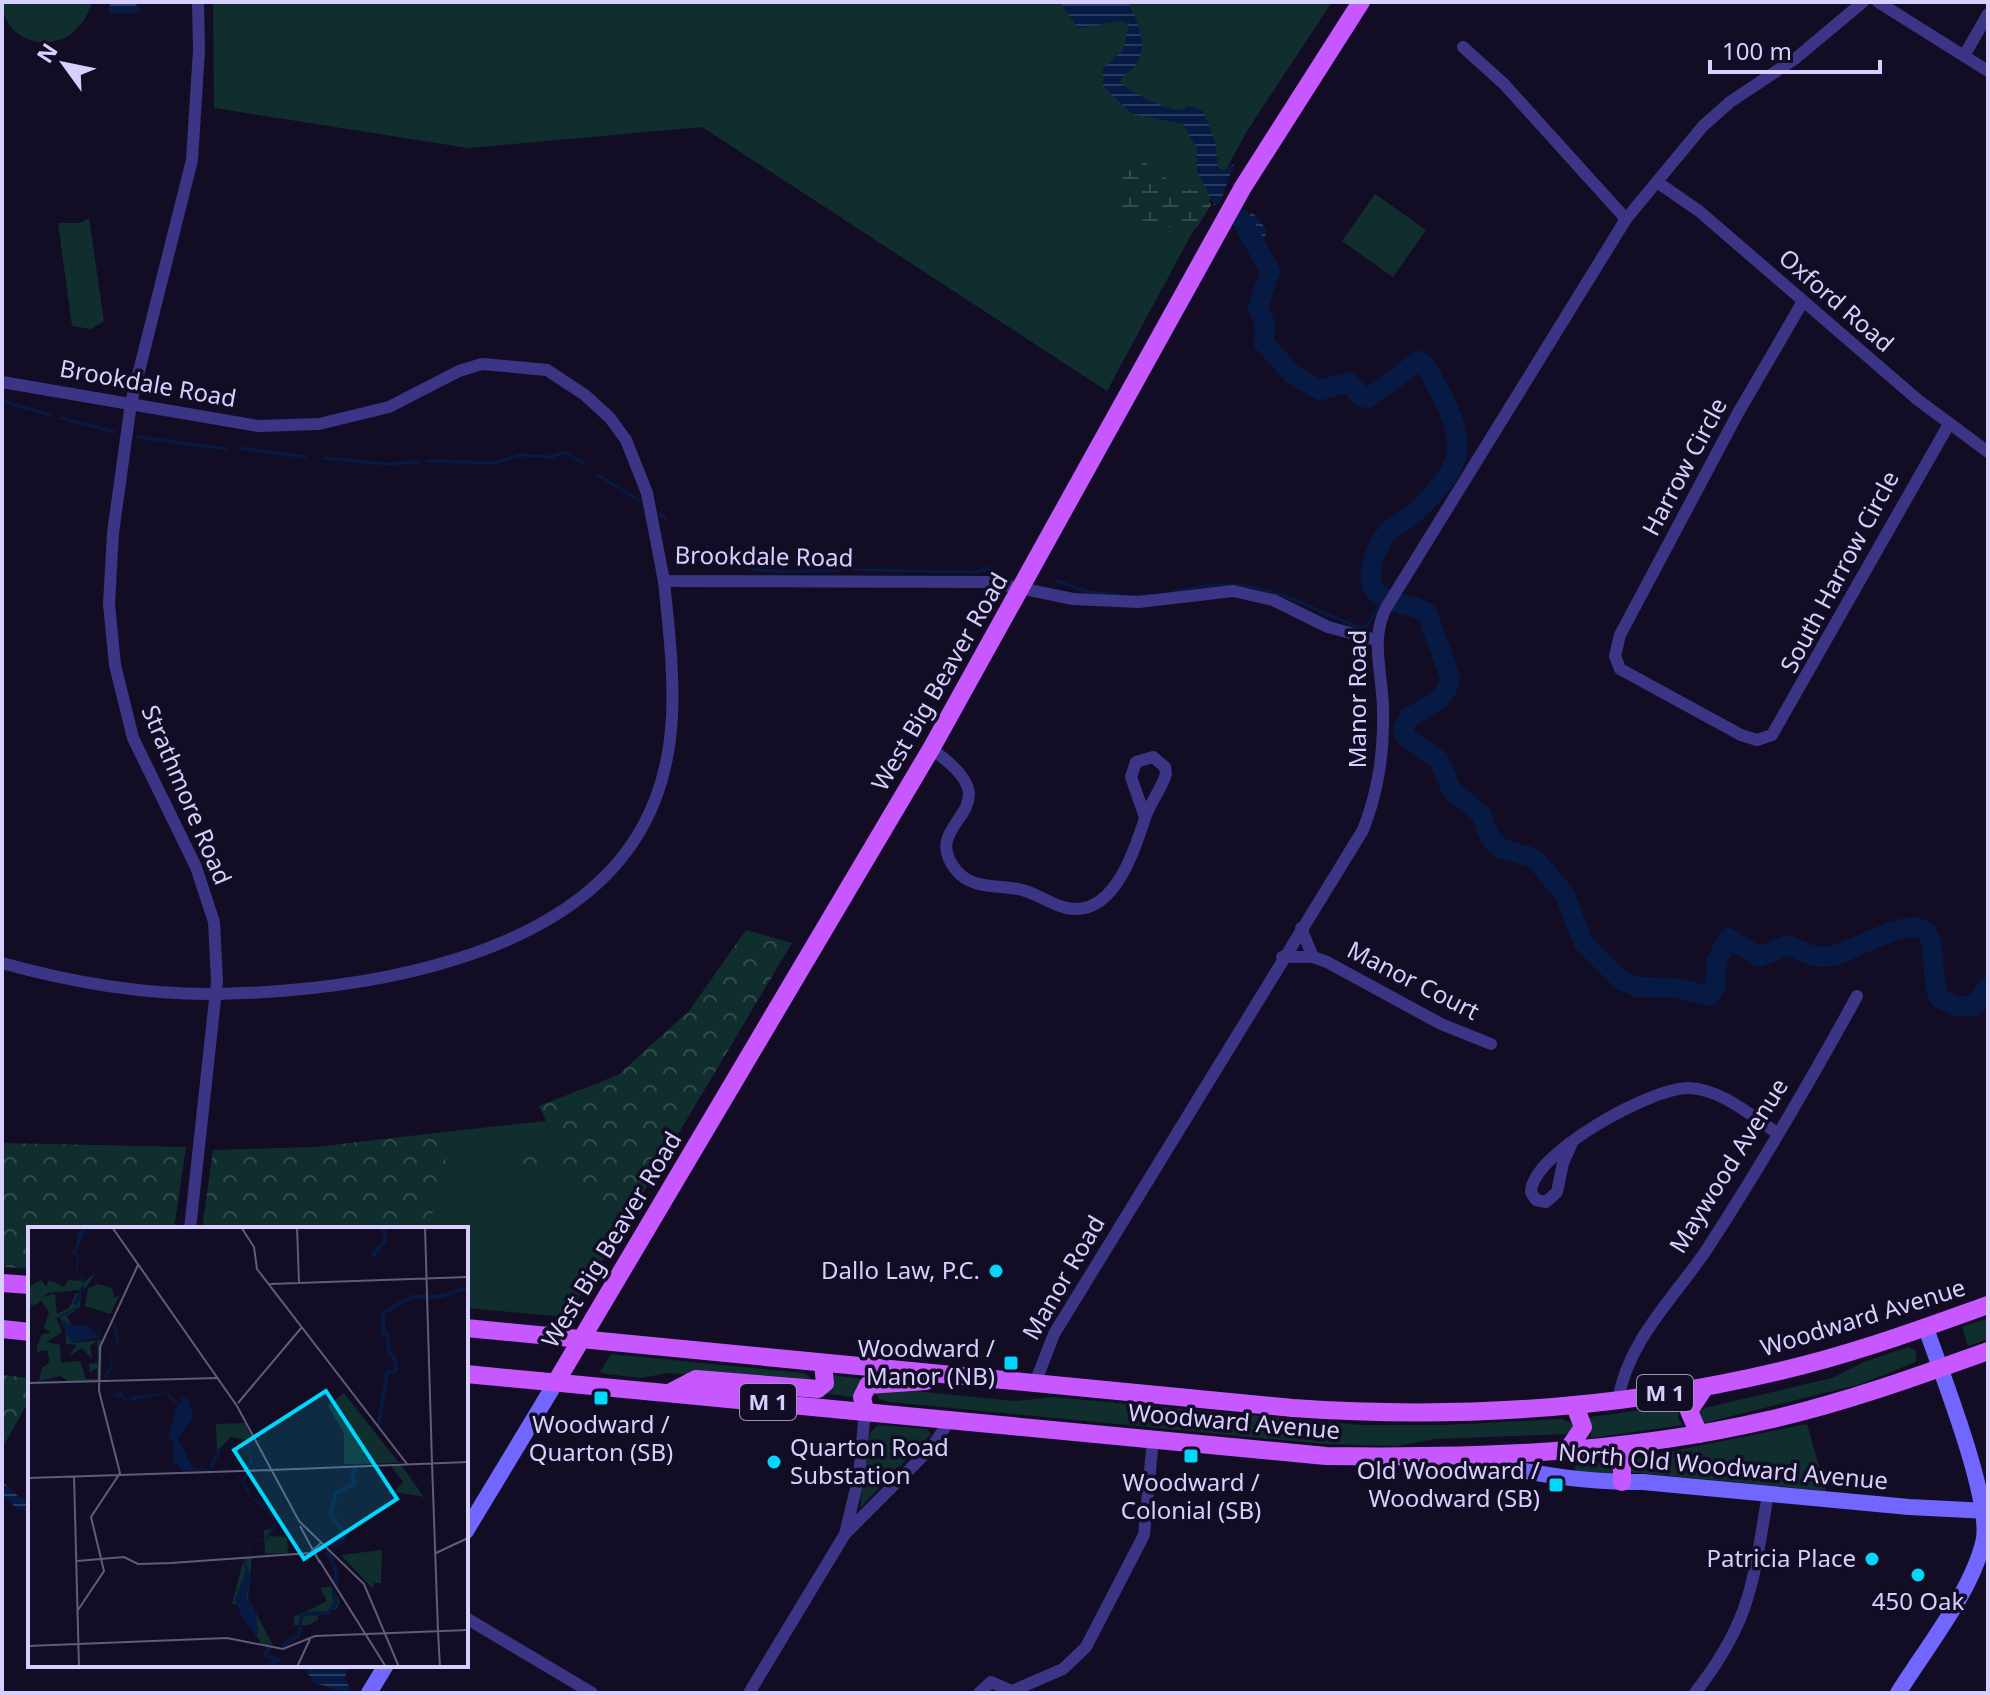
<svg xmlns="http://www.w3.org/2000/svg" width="1990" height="1695" viewBox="0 0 1990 1695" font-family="'Noto Sans',sans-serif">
  <defs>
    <pattern id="forest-crowns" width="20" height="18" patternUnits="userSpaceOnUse" patternTransform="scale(2)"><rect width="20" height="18" fill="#102e2e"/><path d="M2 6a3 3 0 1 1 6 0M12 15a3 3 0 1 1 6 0" fill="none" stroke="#324b4d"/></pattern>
    <pattern id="wetland-marsh" width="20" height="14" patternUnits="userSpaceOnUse" patternTransform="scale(2)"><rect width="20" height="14" fill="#102e2e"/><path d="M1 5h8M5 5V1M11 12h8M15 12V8" fill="none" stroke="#324b4d"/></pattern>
    <pattern id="water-rules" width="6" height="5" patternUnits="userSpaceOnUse" patternTransform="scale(2)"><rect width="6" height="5" fill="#071a43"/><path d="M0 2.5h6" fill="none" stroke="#2a3a5f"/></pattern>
  </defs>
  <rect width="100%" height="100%" fill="#120d24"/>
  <g fill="#102e2e">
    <path d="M2,2H92C73,64 2,47 2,2Z"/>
    <path d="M213,2H1332L1247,131L1107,391L702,127L468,148L214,108Z"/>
    <path d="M1375,194L1426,230L1393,277L1342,241Z"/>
    <path d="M89,218L104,321L91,329L72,326L58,223H79Z"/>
    <path d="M546,1121L558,1147H493L517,1167L580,1175L601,1215L622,1228L567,1317L466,1308V1229H452L455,1214L429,1223L453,1131Z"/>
    <path d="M1988,1318V1339L1968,1346L1962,1327Z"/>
    <path d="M1908,1347L1916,1351V1362L1861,1384L1704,1423L1696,1419L1698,1411L1709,1407L1832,1378L1864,1362Z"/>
    <path d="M611,1354L804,1373L811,1378L810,1382L801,1385L669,1373L640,1378L599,1373Z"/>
    <path d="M831,1375L862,1379L856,1387L857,1398L824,1393Z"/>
    <path d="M894,1389L1015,1401L1053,1397L1361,1425H1444L1561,1419L1573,1424L1572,1431L1567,1434L1435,1439L1398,1446L1324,1444L890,1402L879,1399L876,1394L880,1390Z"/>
    <path d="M1680,1405L1678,1418L1683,1425L1591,1438L1590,1417Z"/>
    <path d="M1807,1424L1826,1491L1630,1472L1628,1460Z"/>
    <path d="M878,1425L927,1429L931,1434L860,1508L870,1433Z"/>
    <path d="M1615,1460V1472L1610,1477L1578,1473L1574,1467L1578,1464Z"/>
  </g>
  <g fill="url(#forest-crowns)">
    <path d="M746,930L792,943L622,1228L601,1215L580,1176L517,1167L491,1147H558L539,1106L618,1075L689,1011Z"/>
    <path d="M453,1131L430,1223L455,1214L452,1229H202L213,1150L315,1147Z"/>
    <path d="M2,1143L186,1147L174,1229H30V1269L2,1267Z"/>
    <path d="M2,1375L30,1378V1399L2,1448Z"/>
  </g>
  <path fill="url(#wetland-marsh)" d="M1138,152L1150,169L1187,190L1201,187L1211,205L1196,229C1173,233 1153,218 1128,219L1118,199L1128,154Z"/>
  <g fill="url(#water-rules)">
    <path d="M111,2H132L141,8L140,13L111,14L108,10Z"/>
    <path d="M1060,2H1128C1136,18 1149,46 1137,63C1132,71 1124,73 1120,82C1126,90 1168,111 1179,110C1183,110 1187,107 1191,105L1204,112L1216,145L1218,167L1222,170L1234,164L1220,203L1214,205L1197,171V149L1183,124L1132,114L1103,86V69L1123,50L1129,24L1121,21L1078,28Z"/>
    <path d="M1253,213L1267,230L1259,253L1239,229L1243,217Z"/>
    <path d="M2,1481L19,1497L30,1499V1511L18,1509L2,1495Z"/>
    <path d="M302,1665H347L345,1679L352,1693C338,1693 328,1686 314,1683Z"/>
  </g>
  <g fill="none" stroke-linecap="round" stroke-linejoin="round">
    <g stroke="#071a43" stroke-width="3">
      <path d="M2,401L50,415"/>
      <path d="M61,418L114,432"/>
      <path d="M138,437L227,449"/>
      <path d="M239,448L305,457"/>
      <path d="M324,458L387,464L418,462"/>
      <path d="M428,461L494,463L519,455L552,457L564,452L583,463"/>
      <path d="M598,475L640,501"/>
      <path d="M660,514L665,519"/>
      <path d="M707,546C739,581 799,569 840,571"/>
      <path d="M855,570L976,572L991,568"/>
      <path d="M1057,581L1089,592L1119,595"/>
      <path d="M1174,592C1254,571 1287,599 1358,627H1366L1384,598"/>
      <path d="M1131,596L1151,595"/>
    </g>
    <path stroke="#071a43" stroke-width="20" d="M1241,219L1270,271L1258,307L1265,324L1264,343L1292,374L1320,390L1349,382L1360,396L1368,398L1419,361L1425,365C1439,390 1459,421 1457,451C1455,474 1427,502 1411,516C1404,522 1396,524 1390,530C1378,541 1362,578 1376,592C1390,606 1412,603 1427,613L1450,677C1448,701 1424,707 1408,718L1403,731L1406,737L1439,760L1452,791L1481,814L1489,836L1500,848L1533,858L1542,867L1565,895L1583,942L1620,979L1636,987L1677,988L1709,996L1715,989L1717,960L1728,938L1759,957L1788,945C1799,949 1811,957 1823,957C1849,957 1909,912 1927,933C1936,943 1931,981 1939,998L1956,1006H1974L1988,987"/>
    <g stroke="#3c3585" stroke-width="12">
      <path d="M1878,2L1988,71"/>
      <path d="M1463,47L1504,84L1626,219"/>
      <path d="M1964,56L1988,14"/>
      <path d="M1657,182L1699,211L1918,400L1988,452"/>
      <path d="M1802,303L1738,413L1620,635L1615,656L1620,669L1741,735L1757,740L1772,735L1949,424"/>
      <path d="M2,382L258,426L319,424L389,407L459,371L482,364L547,370L585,395L610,418L626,440L647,493L664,581L989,582L1073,599L1139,602L1233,591L1273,600L1328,627L1376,640"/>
      <path d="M931,749C1022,811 915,819 956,870C971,889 996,885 1018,889C1037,892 1056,909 1075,909C1116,910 1135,849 1145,818C1150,803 1161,790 1166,774L1165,767L1153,757L1136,762L1131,777L1145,817"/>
      <path d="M1301,928L1313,957"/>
      <path d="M1282,957H1313L1327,962L1441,1024L1491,1044"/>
      <path d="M2,963C70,982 146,995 218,994C357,991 571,961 644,824C685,748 672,663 664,581"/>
      <path d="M1572,1143L1563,1163L1557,1192L1546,1202L1536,1200L1531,1192C1532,1153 1652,1087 1689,1088C1721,1089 1752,1116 1777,1133"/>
      <path d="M190,1229L217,981L214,922L196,867L133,738L115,665L109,604L113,533L131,403L192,160L199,50L198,2"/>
      <path d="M1035,1383L1054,1334L1363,830C1379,789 1384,751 1383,707C1382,673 1370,639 1386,608L1626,219L1703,126L1730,102L1796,58L1863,2"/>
      <path d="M1618,1401C1627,1341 1675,1297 1707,1249C1760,1167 1810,1082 1857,996"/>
      <path d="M845,1534L859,1476L865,1411"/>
      <path d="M466,1618L592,1693"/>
      <path d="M1012,1691L1063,1669L1086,1647L1144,1535L1153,1439"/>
      <path d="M749,1693L845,1534L932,1447L950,1420"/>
      <path d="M979,1693L991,1682L1012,1691"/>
      <path d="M1695,1693C1752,1620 1753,1581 1768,1494"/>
    </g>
    <g stroke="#7167ff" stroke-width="16">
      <path d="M1469,1459C1526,1473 1583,1483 1643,1482L1909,1507L1988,1511"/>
      <path d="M466,1531L556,1382"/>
      <path d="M369,1693L386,1665"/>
      <path d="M1898,1693C1926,1648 1973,1590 1984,1539C1990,1495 1942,1375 1926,1328"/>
    </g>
    <g stroke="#c757ff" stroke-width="18">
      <path d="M2,1283L30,1285"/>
      <path d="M466,1328L1293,1408C1465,1420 1636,1408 1804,1365C1866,1349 1927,1327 1988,1305"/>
      <path d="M2,1329L30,1332"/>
      <path d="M466,1374L1326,1456C1475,1458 1622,1454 1768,1420C1843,1403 1915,1377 1988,1351"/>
      <path d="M556,1382L931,749L1243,187L1361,2"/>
      <path d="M671,1392L696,1379L818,1389L825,1383L823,1364"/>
      <path d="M865,1411L862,1397L868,1385L926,1381"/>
      <path d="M1699,1434L1689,1411L1705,1387"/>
      <path d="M1567,1451L1583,1427L1575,1406"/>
      <path d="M1622,1482V1464L1630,1445"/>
    </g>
  </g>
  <g fill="#00d7fb" stroke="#120d24" stroke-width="3">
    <circle cx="996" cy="1271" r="8"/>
    <rect x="1003" y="1355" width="16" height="16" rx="4"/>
    <rect x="593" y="1390" width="16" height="16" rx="4"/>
    <rect x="1183" y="1448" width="16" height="16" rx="4"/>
    <circle cx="774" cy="1462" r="8"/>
    <rect x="1548" y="1477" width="16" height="16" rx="4"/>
    <circle cx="1872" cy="1559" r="8"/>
    <circle cx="1918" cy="1575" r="8"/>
  </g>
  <g text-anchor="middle" stroke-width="7" stroke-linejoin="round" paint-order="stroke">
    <g fill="#120d24" stroke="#9c96bd" stroke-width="2">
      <rect x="1637" y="1375" width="56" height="36" rx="6"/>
      <rect x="740" y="1384" width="56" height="36" rx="6"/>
    </g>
    <g font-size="22" font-weight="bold" fill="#d7d0ff">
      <text x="1665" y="1401">M 1</text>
      <text x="768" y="1410">M 1</text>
    </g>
    <g font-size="24" fill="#d7d0ff" stroke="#120d24">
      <text transform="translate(1836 301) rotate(41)" y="8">Oxford Road</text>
      <text transform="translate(148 384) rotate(10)" y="8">Brookdale Road</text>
      <text transform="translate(1685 467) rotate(-62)" y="8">Harrow Circle</text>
      <text transform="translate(764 557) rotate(1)" y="8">Brookdale Road</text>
      <text transform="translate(1840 572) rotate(-62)" y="8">South Harrow Circle</text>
      <text transform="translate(940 682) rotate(-60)" y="8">West Big Beaver Road</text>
      <text transform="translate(1358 699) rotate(-90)" y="8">Manor Road</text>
      <text transform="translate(186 795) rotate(67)" y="8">Strathmore Road</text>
      <text transform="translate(1413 981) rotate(27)" y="8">Manor Court</text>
      <text transform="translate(1729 1166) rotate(-58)" y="8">Maywood Avenue</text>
      <text transform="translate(612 1240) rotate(-59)" y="8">West Big Beaver Road</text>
      <text transform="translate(1064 1278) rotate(-60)" y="8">Manor Road</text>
      <text transform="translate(1863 1318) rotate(-17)" y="8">Woodward Avenue</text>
      <text transform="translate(1234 1422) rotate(5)" y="8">Woodward Avenue</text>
      <text transform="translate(1723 1467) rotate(5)" y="8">North Old Woodward Avenue</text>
    </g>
    <g font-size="24" fill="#d7d0ff" stroke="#120d24" text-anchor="end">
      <text x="980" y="1279">Dallo Law, P.C.</text>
      <text x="995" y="1357">Woodward /<tspan x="995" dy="28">Manor (NB)</tspan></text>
      <text x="601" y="1433" text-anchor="middle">Woodward /<tspan x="601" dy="28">Quarton (SB)</tspan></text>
      <text x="790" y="1456" text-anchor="start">Quarton Road<tspan x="790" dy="28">Substation</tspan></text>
      <text x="1540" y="1479">Old Woodward /<tspan x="1540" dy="28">Woodward (SB)</tspan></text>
      <text x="1191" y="1491" text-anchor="middle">Woodward /<tspan x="1191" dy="28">Colonial (SB)</tspan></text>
      <text x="1856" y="1567">Patricia Place</text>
      <text x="1918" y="1610" text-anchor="middle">450 Oak</text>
    </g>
  </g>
  <g transform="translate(28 1227)">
    <rect width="440" height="440" fill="#120d24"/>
    <path d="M316,166L371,236L316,237V206L300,179ZM363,239H374L396,270L366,265L375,255ZM354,323L353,356H346L345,362L313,328ZM224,330L220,371L246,420L234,418L211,379L204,377L216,331ZM303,359L312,375L309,382L290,387V393L281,398H266V390L299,374L292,361Z" fill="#102e2e"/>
    <path d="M68,46L56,63V57L52,63L20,66L0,80L2,59L13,53L18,59L21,53L36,60L40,53L57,54ZM70,57L84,61L86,71L92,68L82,87L57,79L60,62ZM48,66L53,68L52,80L39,89L44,99L28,90L34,105L19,115L32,118L33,136L52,134L58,152H69V141L62,145L61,137L70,136L69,114L62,119L64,132L54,121L41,129L49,118L38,117V106L45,116L74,113L73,153L40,155L33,149L11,154L14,141L22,135L19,123L9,125V119L14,107L23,106L16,101L21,85L13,74L2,81L9,71L27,67L29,87L41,81ZM217,196L225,214L203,210L189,224L188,197Z" fill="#102e2e"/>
    <path d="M245,302L240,309L259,310L260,326L237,327L236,303Z" fill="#102e2e"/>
    <path d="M59,0L48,25L50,29L51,36L49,43L57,54L56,59L49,81L31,91L42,98H58L70,109L71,108L70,103L73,97L81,92L84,93L87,96L91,112L82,132L85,142L75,154L81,169L93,164L100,173L104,169L140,166L152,177L153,169L161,173L166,190L150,212L165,241L183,242L182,238L188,226L194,221L199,220L203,214L206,212H217L222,220L225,232L215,258L218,259L222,263L225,273L228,272L237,277L238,283L244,287L248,291L249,293L245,304L239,312L220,315L223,320V324L221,331L217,336L223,349L218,370L228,386L230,408L215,393L207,373L218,344L215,335L222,325L220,314L238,311L248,293L225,273L214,257L223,230L217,213L206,212L198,221L194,222L183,243L155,244L145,234V213L140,212L149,178L138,167L103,174L81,169L75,155L77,146L83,141L81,131L88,117L86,96L81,93L73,98L71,116L69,111L44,116L30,90L49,79L45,76L56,57L48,43L49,30L43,22L48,23L50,5Z" fill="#071a43"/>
    <path fill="none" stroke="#071a43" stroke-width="4" d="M344,30L358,12L355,0M350,200L359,146L367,144L368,134L361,125L359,106H355V86L384,70H409L440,61M303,319L314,315L317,307L302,287L308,266L327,257L324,247L329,241M299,324L308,342V360M272,398L274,387L300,386L308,376L305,364M254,419L271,408L272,399M238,440L250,433L237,428L243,418"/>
    <path fill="none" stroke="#615b7c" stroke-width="2" d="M84,0L209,179L271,294L336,357L371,440M213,0L226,20L229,42L379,237M269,0L271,56M397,0L404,236M242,57L440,50M0,156L190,151M210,176L274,100M404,236L410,404M243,243L440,235M46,249L51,440M0,251L243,243M272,299L292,336M408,326L440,311M291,333L358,440M49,334L96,330L110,337L143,336L282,326L294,315M50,383L76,344L63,290L92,246L71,164L72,120L110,38M410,404L412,440M0,419L199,411L255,422L287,409L440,403M269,440L282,412"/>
    <path fill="#00d7fb" fill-opacity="0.15" stroke="#00d7fb" stroke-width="4" d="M298,164L369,272L276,332L206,223Z"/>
    <rect width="440" height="440" fill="none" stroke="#d7d0ff" stroke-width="4"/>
  </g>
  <rect width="1990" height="1695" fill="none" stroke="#d7d0ff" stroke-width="8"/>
  <g transform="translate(64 64) rotate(303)" stroke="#120d24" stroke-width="6" paint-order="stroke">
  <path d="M0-6L14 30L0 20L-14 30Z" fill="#d7d0ff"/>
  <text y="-12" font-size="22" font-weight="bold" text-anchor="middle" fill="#d7d0ff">N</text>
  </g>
  <path d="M1710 60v12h170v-12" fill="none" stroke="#d7d0ff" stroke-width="4"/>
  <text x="1722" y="60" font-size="24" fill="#d7d0ff" stroke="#120d24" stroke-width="6" paint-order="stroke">100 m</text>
</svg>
